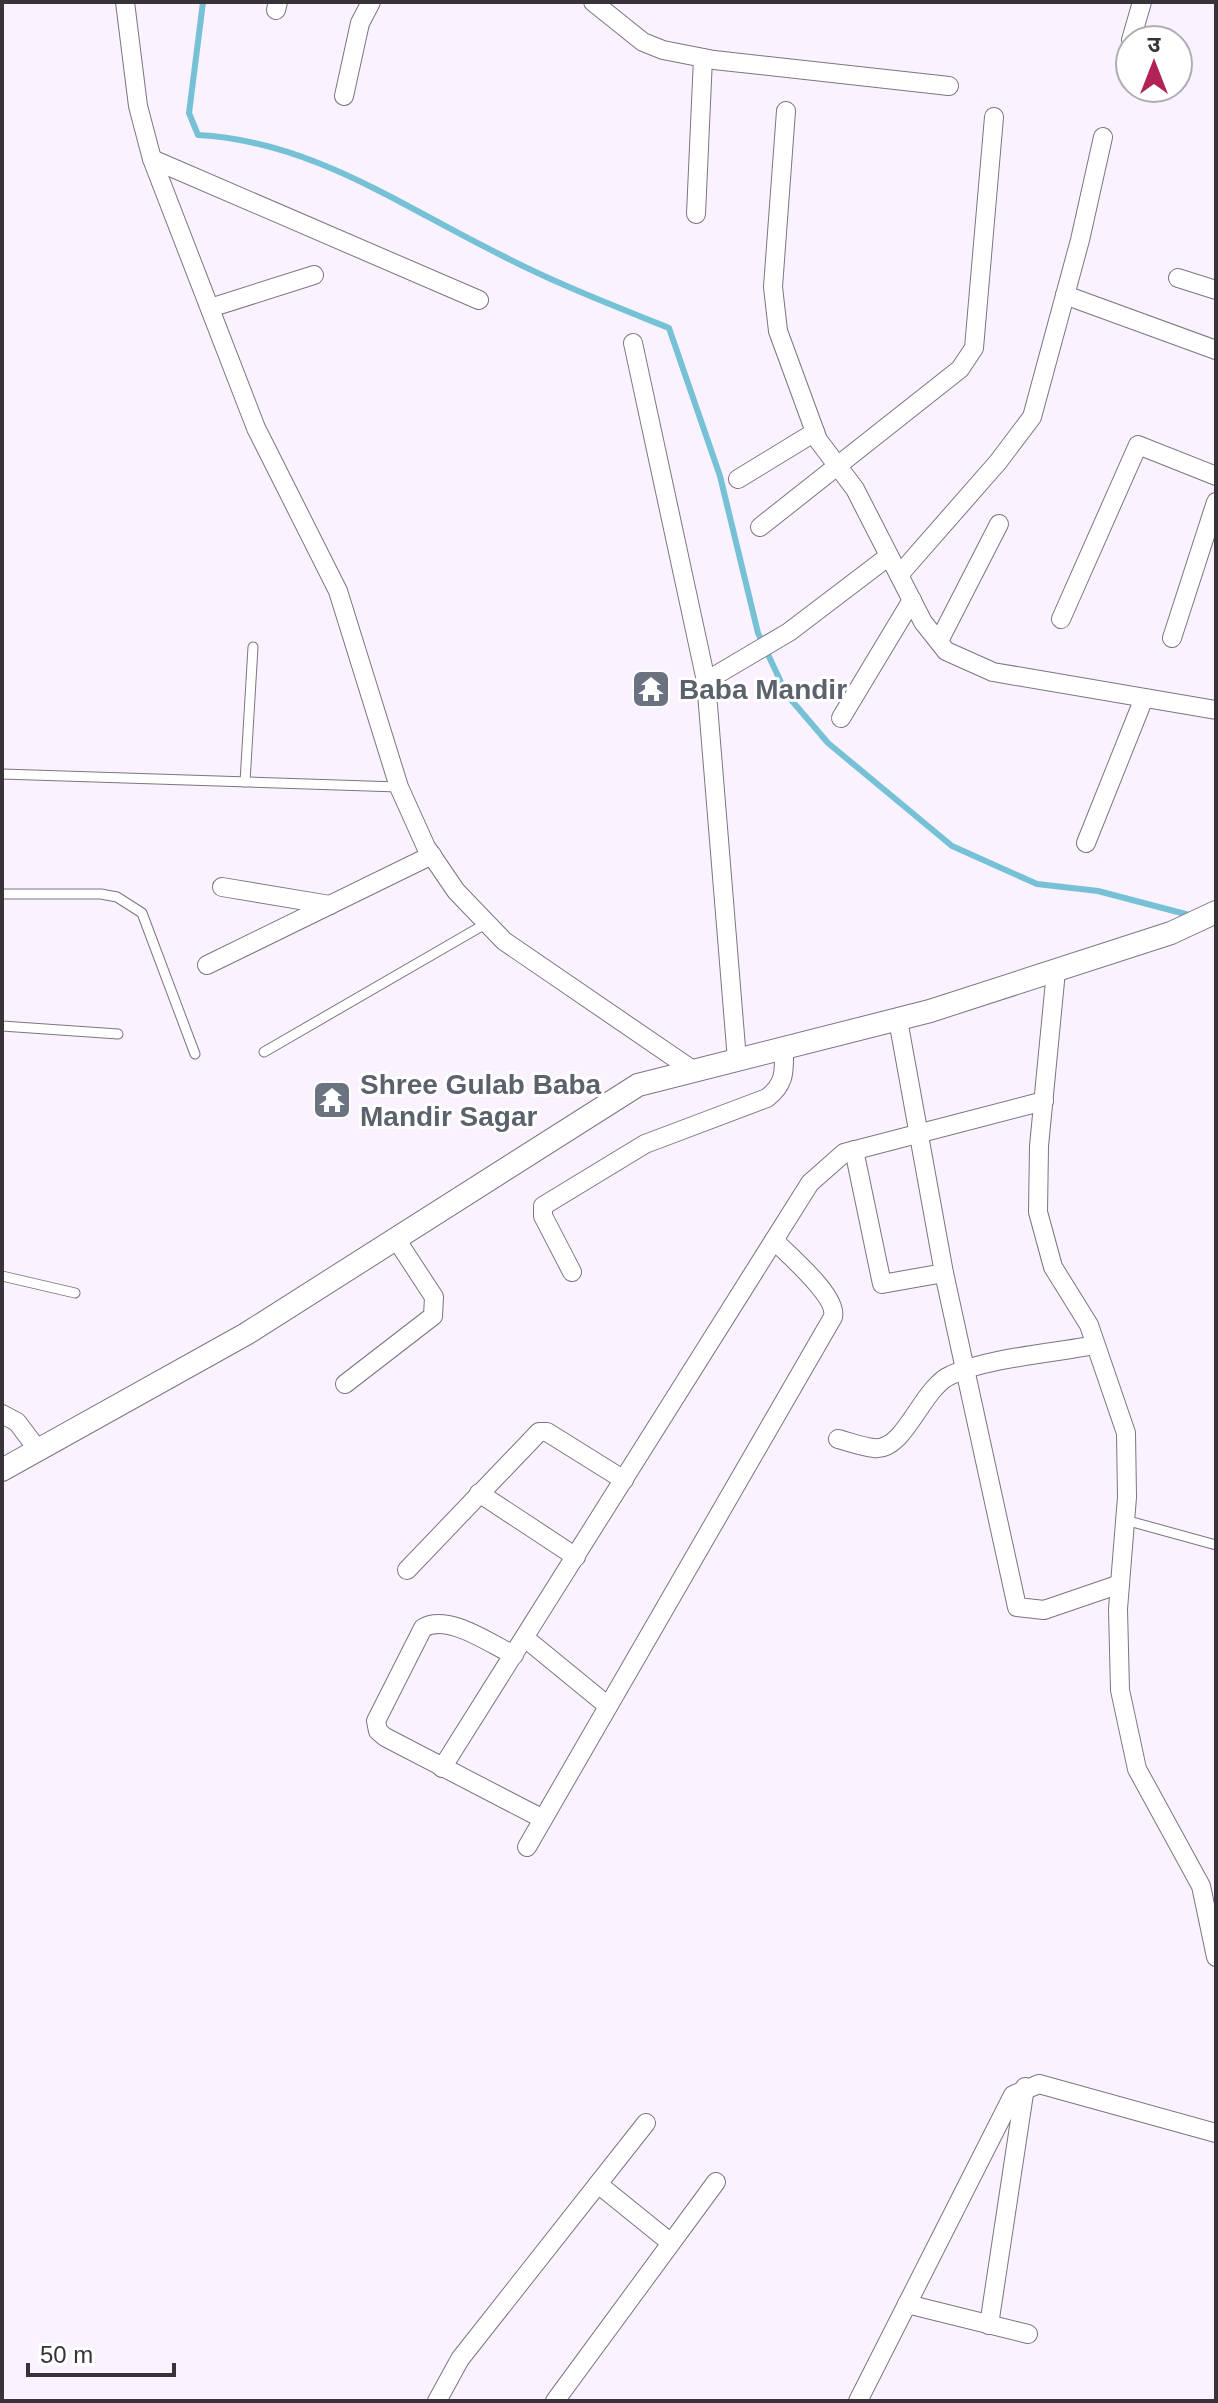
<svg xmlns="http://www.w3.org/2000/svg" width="1218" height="2403" viewBox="0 0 1218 2403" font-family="Arial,'Noto Sans Devanagari',sans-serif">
  <rect width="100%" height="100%" fill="#faf2fe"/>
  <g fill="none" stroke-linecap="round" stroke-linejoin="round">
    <path stroke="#76c1d6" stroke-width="6" d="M203,2L189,113L198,135C312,141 401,206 501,255C555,283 612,305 669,328L720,476L758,633L787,695L828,743L952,846L1037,884L1098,891L1193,916"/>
    <defs>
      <g id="service">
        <path d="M2,774L398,787"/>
        <path d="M245,782L253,647"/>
        <path d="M2,894H101L117,897L142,913L195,1054"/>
        <path d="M2,1026L118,1034"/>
        <path d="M264,1052L487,923"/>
        <path d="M2,1276L75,1293"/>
        <path d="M1125,1520L1216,1545"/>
      </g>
      <g id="minor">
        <path d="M125,2L138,106L152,159L256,428L338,591L399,787L426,847L456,891L504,941L694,1071"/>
        <path d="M593,2L643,42L663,50L714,60L949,86"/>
        <path d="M276,10L278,2"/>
        <path d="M1131,40L1142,2"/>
        <path d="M344,96L360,23L371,2"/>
        <path d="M786,111L773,287L778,331L818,440L855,489L923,622L946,651L993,672L1216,710"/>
        <path d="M152,159L479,300"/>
        <path d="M696,214L703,58"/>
        <path d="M1178,278L1216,290"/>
        <path d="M1065,295L1216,350"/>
        <path d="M210,308L314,275"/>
        <path d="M633,343L706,681L737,1060"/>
        <path d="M738,479L815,432"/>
        <path d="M760,527L960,369L974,348L994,117"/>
        <path d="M899,575L998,462L1032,417L1080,240L1103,137"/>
        <path d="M1061,619L1138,445L1216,476"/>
        <path d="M1172,638L1216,502"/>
        <path d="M939,641L999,524"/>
        <path d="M706,681L789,632L889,556"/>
        <path d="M841,718L912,600"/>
        <path d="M1086,843L1144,698"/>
        <path d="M222,887L330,905"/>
        <path d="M207,965L432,855"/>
        <path d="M1056,971L1039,1146L1038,1212L1053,1267L1089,1325L1126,1433L1127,1497L1118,1609L1120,1690L1137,1769L1201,1886L1216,1957"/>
        <path d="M898,1020L944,1273"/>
        <path d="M854,1150L882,1284L944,1273L1017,1607L1044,1610L1120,1584"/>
        <path d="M572,1272L543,1216V1206L645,1144L767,1098C786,1083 784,1071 784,1048"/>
        <path d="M345,1384L433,1316L434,1297L396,1239"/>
        <path d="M2,1414L17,1422L38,1450"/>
        <path d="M838,1439C850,1442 862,1447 874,1448C905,1452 921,1388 951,1375C987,1358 1054,1353 1095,1345"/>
        <path d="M479,1493L576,1557"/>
        <path d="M407,1570L539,1432H547L624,1480"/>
        <path d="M525,1638L608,1706"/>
        <path d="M514,1655C490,1644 448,1613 423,1628L376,1721L378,1731L385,1737L543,1819"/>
        <path d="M442,1768L810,1183L844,1153L1044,1101"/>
        <path d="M527,1847L833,1317C838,1296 789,1256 774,1240"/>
        <path d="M598,2184L671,2243"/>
        <path d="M907,2304L1028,2334"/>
        <path d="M989,2325L1025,2087"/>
        <path d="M437,2401L460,2359L646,2123"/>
        <path d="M555,2401L716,2182"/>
        <path d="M858,2401L1013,2095L1039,2084L1216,2133"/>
      </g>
      <path id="tertiary" d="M2,1470L246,1334L638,1085L930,1011L1171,933L1216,912"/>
    </defs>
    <use href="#service" stroke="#7d7480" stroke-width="11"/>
    <use href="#minor" stroke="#7d7480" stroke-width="20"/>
    <use href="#tertiary" stroke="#7d7480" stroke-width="24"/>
    <use href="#service" stroke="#fff" stroke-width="9"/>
    <use href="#minor" stroke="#fff" stroke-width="18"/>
    <use href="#tertiary" stroke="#fff" stroke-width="22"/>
  </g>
  <defs>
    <symbol id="temple-square" viewBox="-11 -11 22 22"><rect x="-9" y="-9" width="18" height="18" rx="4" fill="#6b7280" stroke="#fff"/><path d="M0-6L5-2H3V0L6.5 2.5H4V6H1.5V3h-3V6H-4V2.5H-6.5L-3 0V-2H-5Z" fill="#fff"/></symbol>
  </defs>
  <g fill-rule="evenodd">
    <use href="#temple-square" x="629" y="667" width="44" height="44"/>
    <use href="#temple-square" x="310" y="1078" width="44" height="44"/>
  </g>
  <g text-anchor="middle" stroke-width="6" stroke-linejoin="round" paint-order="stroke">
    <g font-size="28" font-weight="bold" fill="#5b616d" stroke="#fff" text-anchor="start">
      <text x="679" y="699">Baba Mandir</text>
      <text x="360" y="1094">Shree Gulab Baba<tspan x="360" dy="32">Mandir Sagar</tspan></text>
    </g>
  </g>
  <rect width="1218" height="2403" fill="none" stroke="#373339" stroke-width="8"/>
  <g transform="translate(1154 64)"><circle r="38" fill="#ffffff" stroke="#afadb0" stroke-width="2"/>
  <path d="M0-6L14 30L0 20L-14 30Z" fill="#b12256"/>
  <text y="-12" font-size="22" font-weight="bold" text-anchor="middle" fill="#373339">उ</text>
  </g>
  <path d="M28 2363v12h146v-12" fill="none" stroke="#373339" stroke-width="4"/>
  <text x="40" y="2363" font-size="24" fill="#373339" stroke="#ffffff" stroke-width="6" paint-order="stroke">50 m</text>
</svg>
